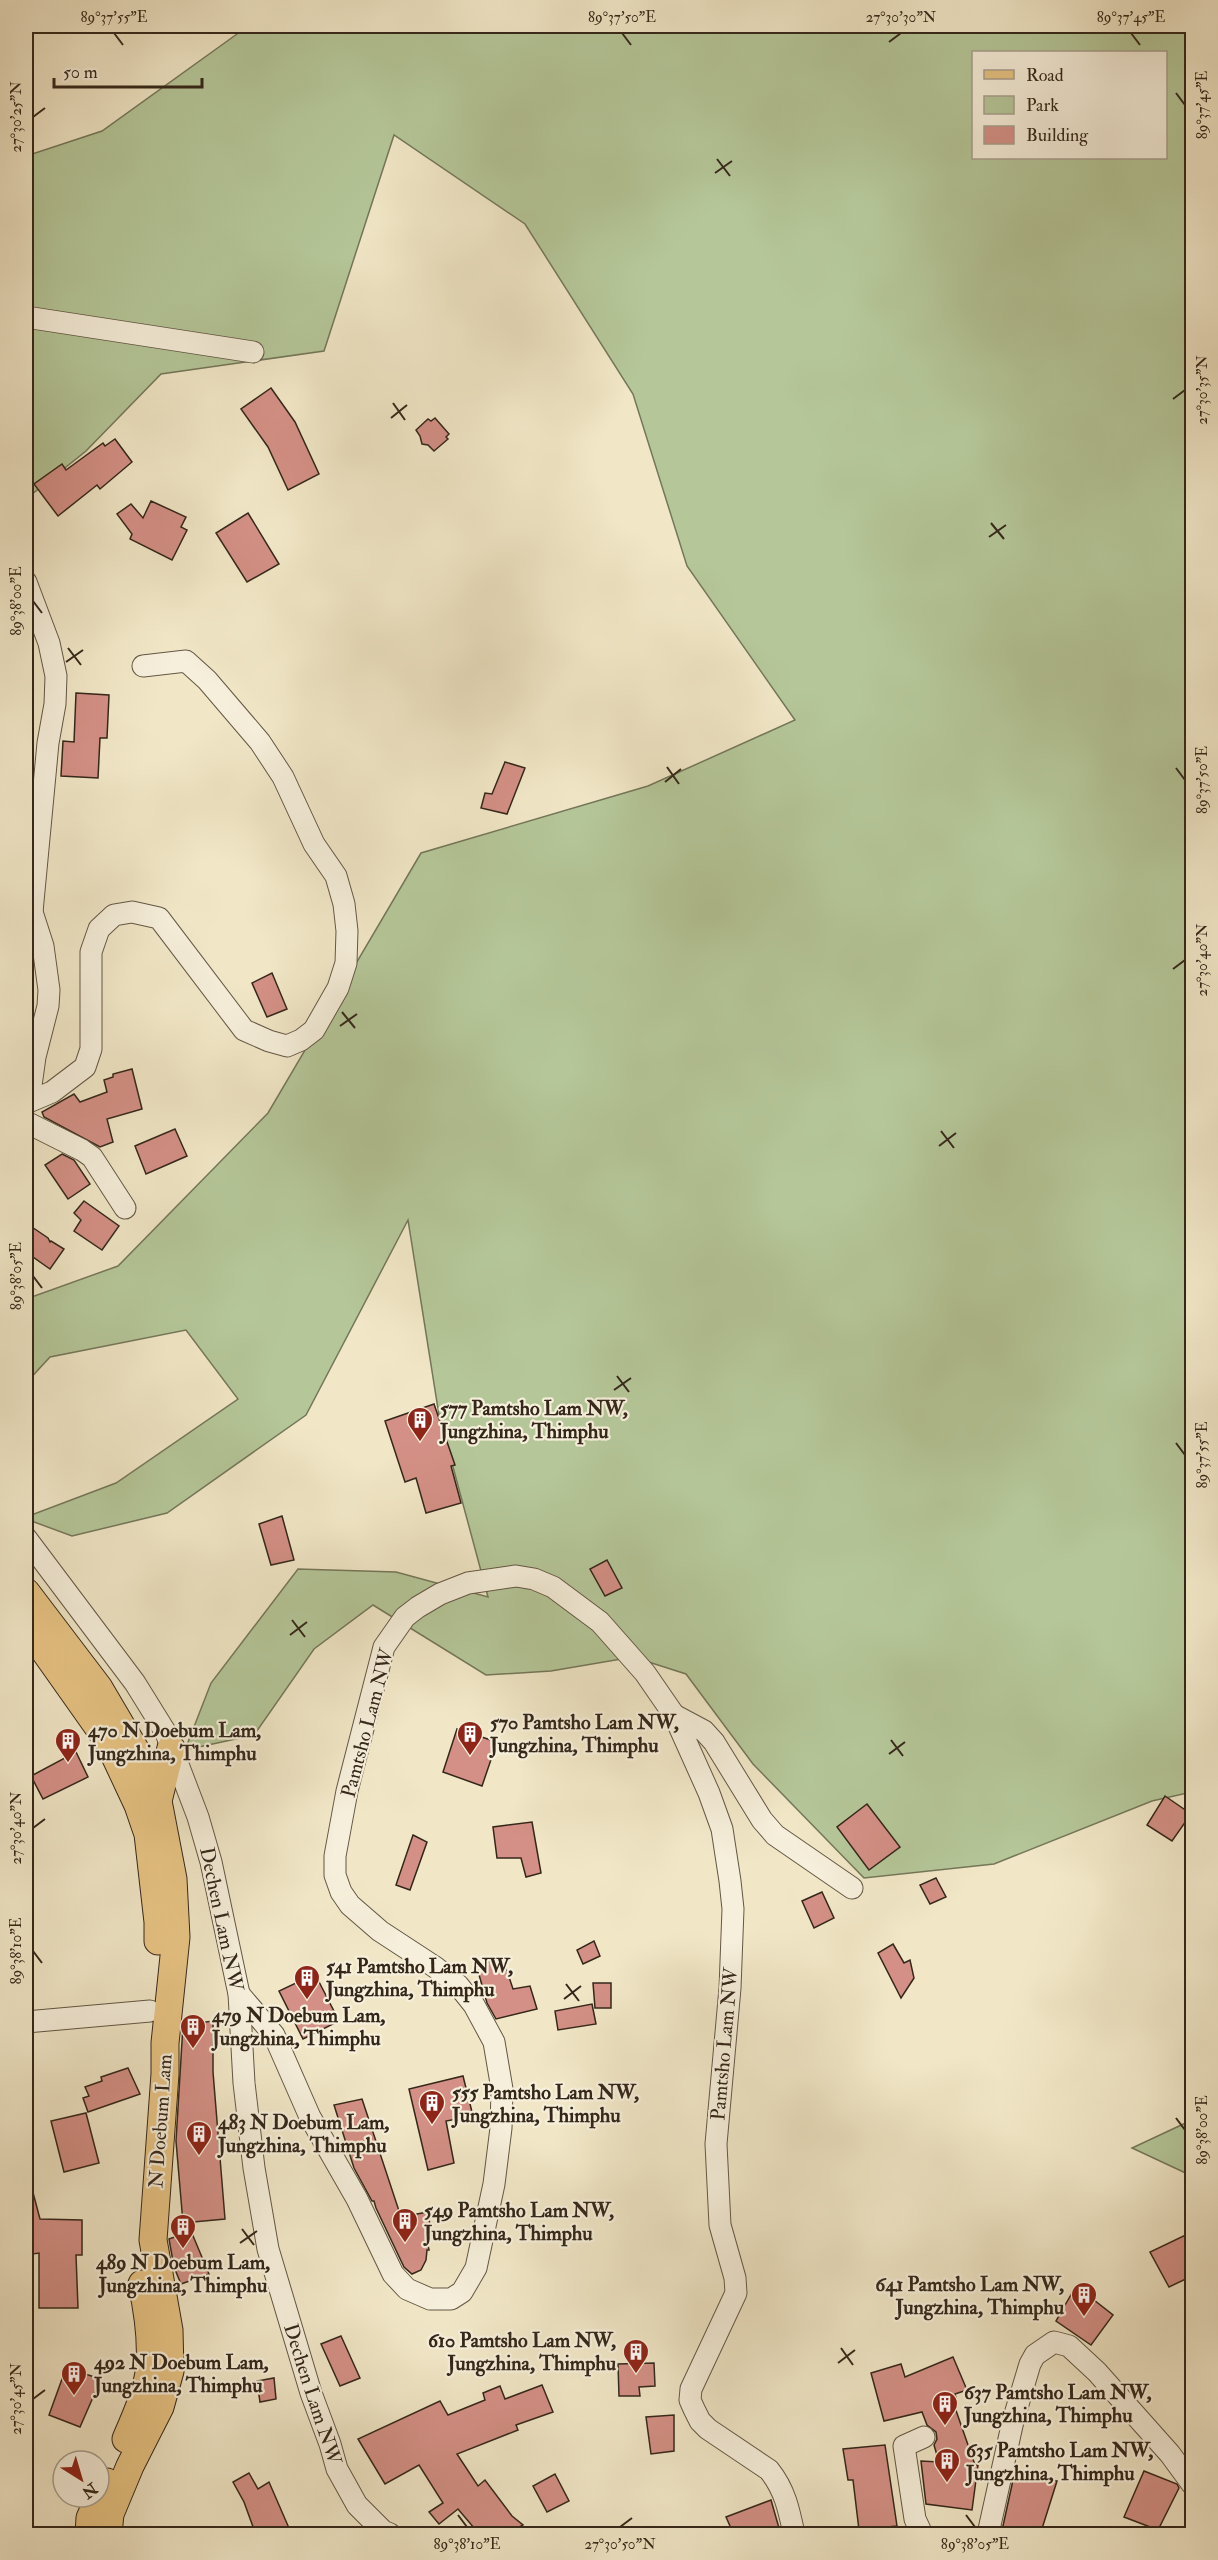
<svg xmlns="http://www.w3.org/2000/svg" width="1218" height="2560" viewBox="0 0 1218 2560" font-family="'IM FELL Double Pica',serif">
  <rect width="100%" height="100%" fill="#f1e7c7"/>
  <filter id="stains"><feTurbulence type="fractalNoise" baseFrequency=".00333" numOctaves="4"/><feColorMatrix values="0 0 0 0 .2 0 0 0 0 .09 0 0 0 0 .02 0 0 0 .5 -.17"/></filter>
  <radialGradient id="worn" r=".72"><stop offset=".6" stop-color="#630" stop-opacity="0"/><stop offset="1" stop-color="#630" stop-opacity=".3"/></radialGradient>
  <g fill="#b5c799" stroke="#74775a" stroke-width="1.5" fill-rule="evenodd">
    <path d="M236,26H1192V1792L1152,1801L994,1864L864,1878L753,1764L686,1674L633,1657L551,1671L486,1675L373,1605L314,1649L254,1735L185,1750L211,1683L298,1569L396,1572L488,1597L439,1415L408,1220L306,1415L167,1513L72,1536L26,1519V1517L116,1483L238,1399L186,1330L50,1357L26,1383V1299L118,1266L268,1113L421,853L648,786L795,720L687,566L633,394L525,224L394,135L324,351L161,374L86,451L26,499V156L102,131L237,34ZM974,52H1166V158H974Z"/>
    <path d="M1192,2120V2176L1132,2148Z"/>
  </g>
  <g fill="#d49086" stroke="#34271a" stroke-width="1.5">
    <path d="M271,388L295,422L319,474L288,490L268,447L241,409Z"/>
    <path d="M435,418L449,434L446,437L448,439L434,451L428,445L422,444L420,436L416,430L428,419L431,421Z"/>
    <path d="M115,439L132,462L100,489L97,485L58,516L34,484L62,464L66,470L103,443L105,446Z"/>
    <path d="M151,501L186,517L181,527L187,530L172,560L130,539L132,534L117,514L131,504L143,518Z"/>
    <path d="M248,513L279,564L247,582L216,533Z"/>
    <path d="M76,693L109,695L107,738H100L98,778L61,776L63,741L74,742Z"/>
    <path d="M505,762L525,768L507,814L481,808L485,793L492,794Z"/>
    <path d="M272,973L287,1009L267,1017L252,983Z"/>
    <path d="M132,1069L142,1109L107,1119L113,1142L100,1147L44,1117L42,1112L74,1094L80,1102L107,1092L104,1080L113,1077V1074Z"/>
    <path d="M175,1129L187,1156L146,1174L135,1146Z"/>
    <path d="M62,1154L74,1160L90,1184L68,1199L45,1165Z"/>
    <path d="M84,1201L119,1226L102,1250L74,1231L81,1220L74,1213Z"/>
    <path d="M26,1223L48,1238L50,1242L51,1241L64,1249L50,1269L26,1252Z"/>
    <path d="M434,1404L455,1465L451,1466L461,1503L426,1513L416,1478L405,1482L385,1421Z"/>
    <path d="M282,1516L294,1560L271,1565L259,1524Z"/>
    <path d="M607,1560L622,1588L605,1596L590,1569Z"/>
    <path d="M457,1729L497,1742L482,1786L443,1772Z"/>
    <path d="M76,1752L88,1777L43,1799L31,1776Z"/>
    <path d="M1165,1796L1191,1814L1172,1841L1147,1825Z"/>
    <path d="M867,1804L900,1847L869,1870L837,1827Z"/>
    <path d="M532,1822L541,1873L526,1877L521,1858H497L493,1827Z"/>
    <path d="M413,1835L427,1842L410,1890L396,1885Z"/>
    <path d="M936,1878L946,1897L930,1904L920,1885Z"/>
    <path d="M822,1892L834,1918L814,1928L802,1901Z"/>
    <path d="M594,1941L600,1956L583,1964L577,1950Z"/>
    <path d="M893,1944L904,1963L910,1960L914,1978L901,1998L878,1953Z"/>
    <path d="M503,1959L513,1989L530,1986L537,2009L496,2019L487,2003L476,1964Z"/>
    <path d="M315,1974L339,2021L303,2039L279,1991Z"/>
    <path d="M593,1983H611V2008H595Z"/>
    <path d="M592,2004L596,2024L558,2030L555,2011Z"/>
    <path d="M213,2021V2072L225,2219L183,2223L176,2141L183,2025Z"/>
    <path d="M128,2068L140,2094L88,2112L83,2098L89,2096L85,2087L102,2081L101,2077Z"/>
    <path d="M463,2076L473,2116L446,2121L454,2163L428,2170L409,2089Z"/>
    <path d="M362,2099L401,2217L428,2212L432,2239L427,2240L429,2250H427L426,2260L421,2270L412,2274L404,2267L376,2208L374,2201H372L354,2168L334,2105Z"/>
    <path d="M86,2113L99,2163L64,2172L51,2121Z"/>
    <path d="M31,2185L40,2219L82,2220V2255H76L78,2308H39V2253L26,2255V2186Z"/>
    <path d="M191,2231L209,2274L181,2284L174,2267L169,2239Z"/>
    <path d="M1192,2232V2276L1169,2287L1150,2252Z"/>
    <path d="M1076,2286L1113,2315L1091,2345L1056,2321Z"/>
    <path d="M341,2336L360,2378L340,2386L321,2344Z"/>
    <path d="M953,2357L967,2390L955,2394L956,2398L952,2399L975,2465H978L972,2510L926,2504L921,2461L939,2462L934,2445L937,2439L936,2432L927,2425L922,2412L884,2421L871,2373L901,2364L905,2377Z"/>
    <path d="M654,2363L655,2386L639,2387L640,2396H619L618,2364Z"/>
    <path d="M66,2368L101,2379L80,2427L49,2415Z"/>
    <path d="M274,2378L276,2399L260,2402L257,2381Z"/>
    <path d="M542,2385L553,2412L516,2425L518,2430L457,2454L478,2486L485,2480L512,2516L523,2525L505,2535H480L458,2509L439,2524L429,2512L443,2503L419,2465L385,2484L358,2439L440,2401L448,2415L485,2400L483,2393L500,2386L505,2399Z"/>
    <path d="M674,2415V2451L651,2454L646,2417Z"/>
    <path d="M885,2445L897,2526L859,2530L853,2480H848L843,2449Z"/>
    <path d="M1015,2471L1057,2481L1040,2535H1001Z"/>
    <path d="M1144,2471L1177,2484L1179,2488L1158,2530L1124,2517Z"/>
    <path d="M249,2473L258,2489L269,2482L292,2535H256L244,2502L233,2482Z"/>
    <path d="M555,2474L569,2501L547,2512L533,2486Z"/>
    <path d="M771,2500L781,2535H734L726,2517Z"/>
  </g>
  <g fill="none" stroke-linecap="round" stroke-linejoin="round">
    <defs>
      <g id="minor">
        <path d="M26,317L253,352"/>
        <path d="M26,582L49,643L56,676L55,704L48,743L32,912L26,910"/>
        <path d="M29,1100L35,1057L48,1006L49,990L43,946L32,912"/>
        <path d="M26,1103L52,1092L85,1067L91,1049V952L99,929L114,915L132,912L159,918L244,1030L269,1041L287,1046L301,1040L314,1030L338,988L346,963L347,931L344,904L336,876L314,844L283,777L260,742L207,680L186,661L143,666"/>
        <path d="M26,1122L82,1150L92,1157L125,1208"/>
        <path d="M26,1538L135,1683L166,1733L198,1817L211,1862L239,1994L244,2083L254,2168L268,2249L311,2393L330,2444L337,2469L357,2505L383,2531L390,2534"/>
        <path d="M674,1715L704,1731L714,1742L762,1820L775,1835L852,1888"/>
        <path d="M239,1994L274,2035L310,2117L357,2199L393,2274L407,2289L430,2299H451L462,2292L476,2268L494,2184L501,2128L502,2089L494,2042L474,2005L458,1985L435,1967L380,1931L350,1905L341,1892L335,1875V1856L347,1791L384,1647L405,1617L418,1607L440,1594L468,1583L516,1576L534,1579L553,1587L600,1622L645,1673L674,1715L709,1793L722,1829L730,1881L733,1909L730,1988L716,2144L720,2225L735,2278L736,2293L691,2389L690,2400L694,2409L700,2421L708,2429L769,2470C785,2490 789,2510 794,2534"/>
        <path d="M26,2022L150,2011"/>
        <path d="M922,2534L915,2519L904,2446L924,2437"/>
        <path d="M988,2534L1013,2421L1030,2364L1035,2355L1054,2342L1069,2346L1097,2372L1170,2454L1192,2484"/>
      </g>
      <g id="major">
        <path d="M26,1592L99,1688L142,1761L158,1801L173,1879L176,1937L165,2043V2074L153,2240L169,2330L170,2371L160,2407L130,2466L110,2514L108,2534"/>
        <path d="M26,1625L108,1741L138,1805L148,1834L158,1922V1941"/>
        <path d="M158,1801L171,1748"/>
        <path d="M126,2439C135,2418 145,2396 149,2373C153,2344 148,2312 142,2284"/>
        <path d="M89,2534L90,2518L107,2482"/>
      </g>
    </defs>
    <use href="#minor" stroke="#635745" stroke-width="23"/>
    <use href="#major" stroke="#34271a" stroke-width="29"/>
    <use href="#minor" stroke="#f6efdb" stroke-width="21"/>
    <use href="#major" stroke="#e8c484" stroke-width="27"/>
  </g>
  <path fill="none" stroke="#34271a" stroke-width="2" d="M114,33L123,45M622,33L631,45M1131,33L1140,45M889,42L901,33M1176,93L1185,105M33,117L45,108M717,159L730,176M715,173L732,161M1173,399L1185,390M393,403L405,420M391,418L407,405M991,523L1004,539M989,537L1006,525M33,601L42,613M68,648L81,665M66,662L83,650M667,767L679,784M1176,768L1185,780M665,782L681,769M1173,969L1185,960M342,1012L355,1028M340,1026L357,1014M941,1131L954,1148M939,1146L956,1133M33,1276L42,1288M617,1376L629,1392M614,1390L631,1378M1176,1443L1185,1455M292,1620L305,1637M290,1635L307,1622M891,1740L903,1756M889,1754L905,1742M33,1828L45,1819M33,1951L42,1963M566,1984L579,2001M564,1999L581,1986M1176,2118L1185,2130M242,2229L254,2245M240,2243L257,2231M841,2348L853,2365M838,2363L855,2350M33,2399L45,2390M458,2515L467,2527M966,2515L975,2527M620,2527L632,2518"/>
  <defs>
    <symbol id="building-pin" viewBox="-11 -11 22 30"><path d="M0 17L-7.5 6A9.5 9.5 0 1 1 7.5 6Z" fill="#8f2418" stroke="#f6efdb"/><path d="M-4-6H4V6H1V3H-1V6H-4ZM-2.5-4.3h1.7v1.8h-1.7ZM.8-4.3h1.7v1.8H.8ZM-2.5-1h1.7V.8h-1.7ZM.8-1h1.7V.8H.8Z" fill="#fff"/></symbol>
  </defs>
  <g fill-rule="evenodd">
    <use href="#building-pin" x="405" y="1405" width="30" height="40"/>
    <use href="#building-pin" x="455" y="1719" width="30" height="40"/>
    <use href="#building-pin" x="53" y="1726" width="30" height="40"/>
    <use href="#building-pin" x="292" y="1963" width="30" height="40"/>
    <use href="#building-pin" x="178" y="2012" width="30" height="40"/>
    <use href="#building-pin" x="417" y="2088" width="30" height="40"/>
    <use href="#building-pin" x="184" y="2119" width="30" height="40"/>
    <use href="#building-pin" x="390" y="2206" width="30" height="40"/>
    <use href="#building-pin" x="168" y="2212" width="30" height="40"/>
    <use href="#building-pin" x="1069" y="2280" width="30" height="40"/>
    <use href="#building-pin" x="621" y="2337" width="30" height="40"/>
    <use href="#building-pin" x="59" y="2359" width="30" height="40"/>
    <use href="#building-pin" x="930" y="2389" width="30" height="40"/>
    <use href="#building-pin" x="932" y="2446" width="30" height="40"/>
  </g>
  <g text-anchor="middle" stroke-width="4.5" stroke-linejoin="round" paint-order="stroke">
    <g font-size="20" font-weight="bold" fill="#34271a" stroke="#f6efdb" text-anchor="start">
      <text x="440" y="1415">577 Pamtsho Lam NW,<tspan x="440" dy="23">Jungzhina, Thimphu</tspan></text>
      <text x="490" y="1729">570 Pamtsho Lam NW,<tspan x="490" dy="23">Jungzhina, Thimphu</tspan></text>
      <text x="88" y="1737">470 N Doebum Lam,<tspan x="88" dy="23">Jungzhina, Thimphu</tspan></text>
      <text x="326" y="1973">541 Pamtsho Lam NW,<tspan x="326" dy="23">Jungzhina, Thimphu</tspan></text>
      <text x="212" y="2022">479 N Doebum Lam,<tspan x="212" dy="23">Jungzhina, Thimphu</tspan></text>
      <text x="452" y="2099">555 Pamtsho Lam NW,<tspan x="452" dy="23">Jungzhina, Thimphu</tspan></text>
      <text x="218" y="2129">483 N Doebum Lam,<tspan x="218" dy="23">Jungzhina, Thimphu</tspan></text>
      <text x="424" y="2217">549 Pamtsho Lam NW,<tspan x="424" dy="23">Jungzhina, Thimphu</tspan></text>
      <text x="183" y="2269" text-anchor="middle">489 N Doebum Lam,<tspan x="183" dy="23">Jungzhina, Thimphu</tspan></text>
      <text x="1064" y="2291" text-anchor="end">641 Pamtsho Lam NW,<tspan x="1064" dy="23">Jungzhina, Thimphu</tspan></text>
      <text x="616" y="2347" text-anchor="end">610 Pamtsho Lam NW,<tspan x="616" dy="23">Jungzhina, Thimphu</tspan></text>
      <text x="94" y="2369">492 N Doebum Lam,<tspan x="94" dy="23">Jungzhina, Thimphu</tspan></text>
      <text x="964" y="2399">637 Pamtsho Lam NW,<tspan x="964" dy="23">Jungzhina, Thimphu</tspan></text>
      <text x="966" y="2457">635 Pamtsho Lam NW,<tspan x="966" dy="23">Jungzhina, Thimphu</tspan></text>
    </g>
    <g font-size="20" fill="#34271a" stroke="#f6efdb">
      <text transform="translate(367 1723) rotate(-75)" y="7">Pamtsho Lam NW</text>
      <text transform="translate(222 1919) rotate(78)" y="7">Dechen Lam NW</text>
      <text transform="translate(724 2044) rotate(-85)" y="7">Pamtsho Lam NW</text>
      <text transform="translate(160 2121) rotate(-86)" y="7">N Doebum Lam</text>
      <text transform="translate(313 2394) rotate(72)" y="7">Dechen Lam NW</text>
    </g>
  </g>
  <rect width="1218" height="2560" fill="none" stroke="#f1e7c7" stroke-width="66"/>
  <rect x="972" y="51" width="195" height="108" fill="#f6efdb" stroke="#a89f8e" stroke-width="1.5"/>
  <rect x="984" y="70" width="30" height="9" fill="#e8c484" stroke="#a89f8e" stroke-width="1.5"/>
  <text x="1026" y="81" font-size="18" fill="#34271a">Road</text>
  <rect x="984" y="96" width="30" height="18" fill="#b5c799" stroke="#a89f8e" stroke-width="1.5"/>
  <text x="1026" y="111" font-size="18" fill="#34271a">Park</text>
  <rect x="984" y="126" width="30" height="18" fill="#d49086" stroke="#a89f8e" stroke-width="1.5"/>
  <text x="1026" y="141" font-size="18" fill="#34271a">Building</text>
  <g transform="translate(81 2479) rotate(143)"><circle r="28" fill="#f6efdb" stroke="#a89f8e" stroke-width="1.5"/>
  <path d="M0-4.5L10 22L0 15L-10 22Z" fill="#8f2418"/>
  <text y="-9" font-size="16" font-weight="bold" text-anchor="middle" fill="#34271a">N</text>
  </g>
  <path d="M54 78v9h148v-9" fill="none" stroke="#34271a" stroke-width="3"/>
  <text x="63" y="78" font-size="18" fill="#34271a" stroke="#f6efdb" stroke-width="4.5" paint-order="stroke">50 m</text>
  <rect x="33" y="33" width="1152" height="2494" fill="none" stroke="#34271a" stroke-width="2"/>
  <g font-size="15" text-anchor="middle" fill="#34271a">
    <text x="114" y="22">89°37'55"E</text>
    <text x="622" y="22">89°37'50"E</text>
    <text x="901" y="22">27°30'30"N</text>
    <text x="1131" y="22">89°37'45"E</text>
    <text transform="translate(1202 105) rotate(-90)" y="5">89°37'45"E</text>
    <text transform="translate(16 117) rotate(-90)" y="5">27°30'25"N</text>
    <text transform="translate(1202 390) rotate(-90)" y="5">27°30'35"N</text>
    <text transform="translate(16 601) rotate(-90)" y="5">89°38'00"E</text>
    <text transform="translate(1202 780) rotate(-90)" y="5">89°37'50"E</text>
    <text transform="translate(1202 960) rotate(-90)" y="5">27°30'40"N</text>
    <text transform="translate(16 1276) rotate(-90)" y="5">89°38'05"E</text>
    <text transform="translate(1202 1455) rotate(-90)" y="5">89°37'55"E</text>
    <text transform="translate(16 1828) rotate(-90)" y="5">27°30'40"N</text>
    <text transform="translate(16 1951) rotate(-90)" y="5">89°38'10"E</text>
    <text transform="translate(1202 2130) rotate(-90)" y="5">89°38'00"E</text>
    <text transform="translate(16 2399) rotate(-90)" y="5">27°30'45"N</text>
    <text x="467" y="2549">89°38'10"E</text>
    <text x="620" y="2549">27°30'50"N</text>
    <text x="975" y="2549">89°38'05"E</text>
  </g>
  <rect width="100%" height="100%" filter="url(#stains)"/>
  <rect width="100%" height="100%" fill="url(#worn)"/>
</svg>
